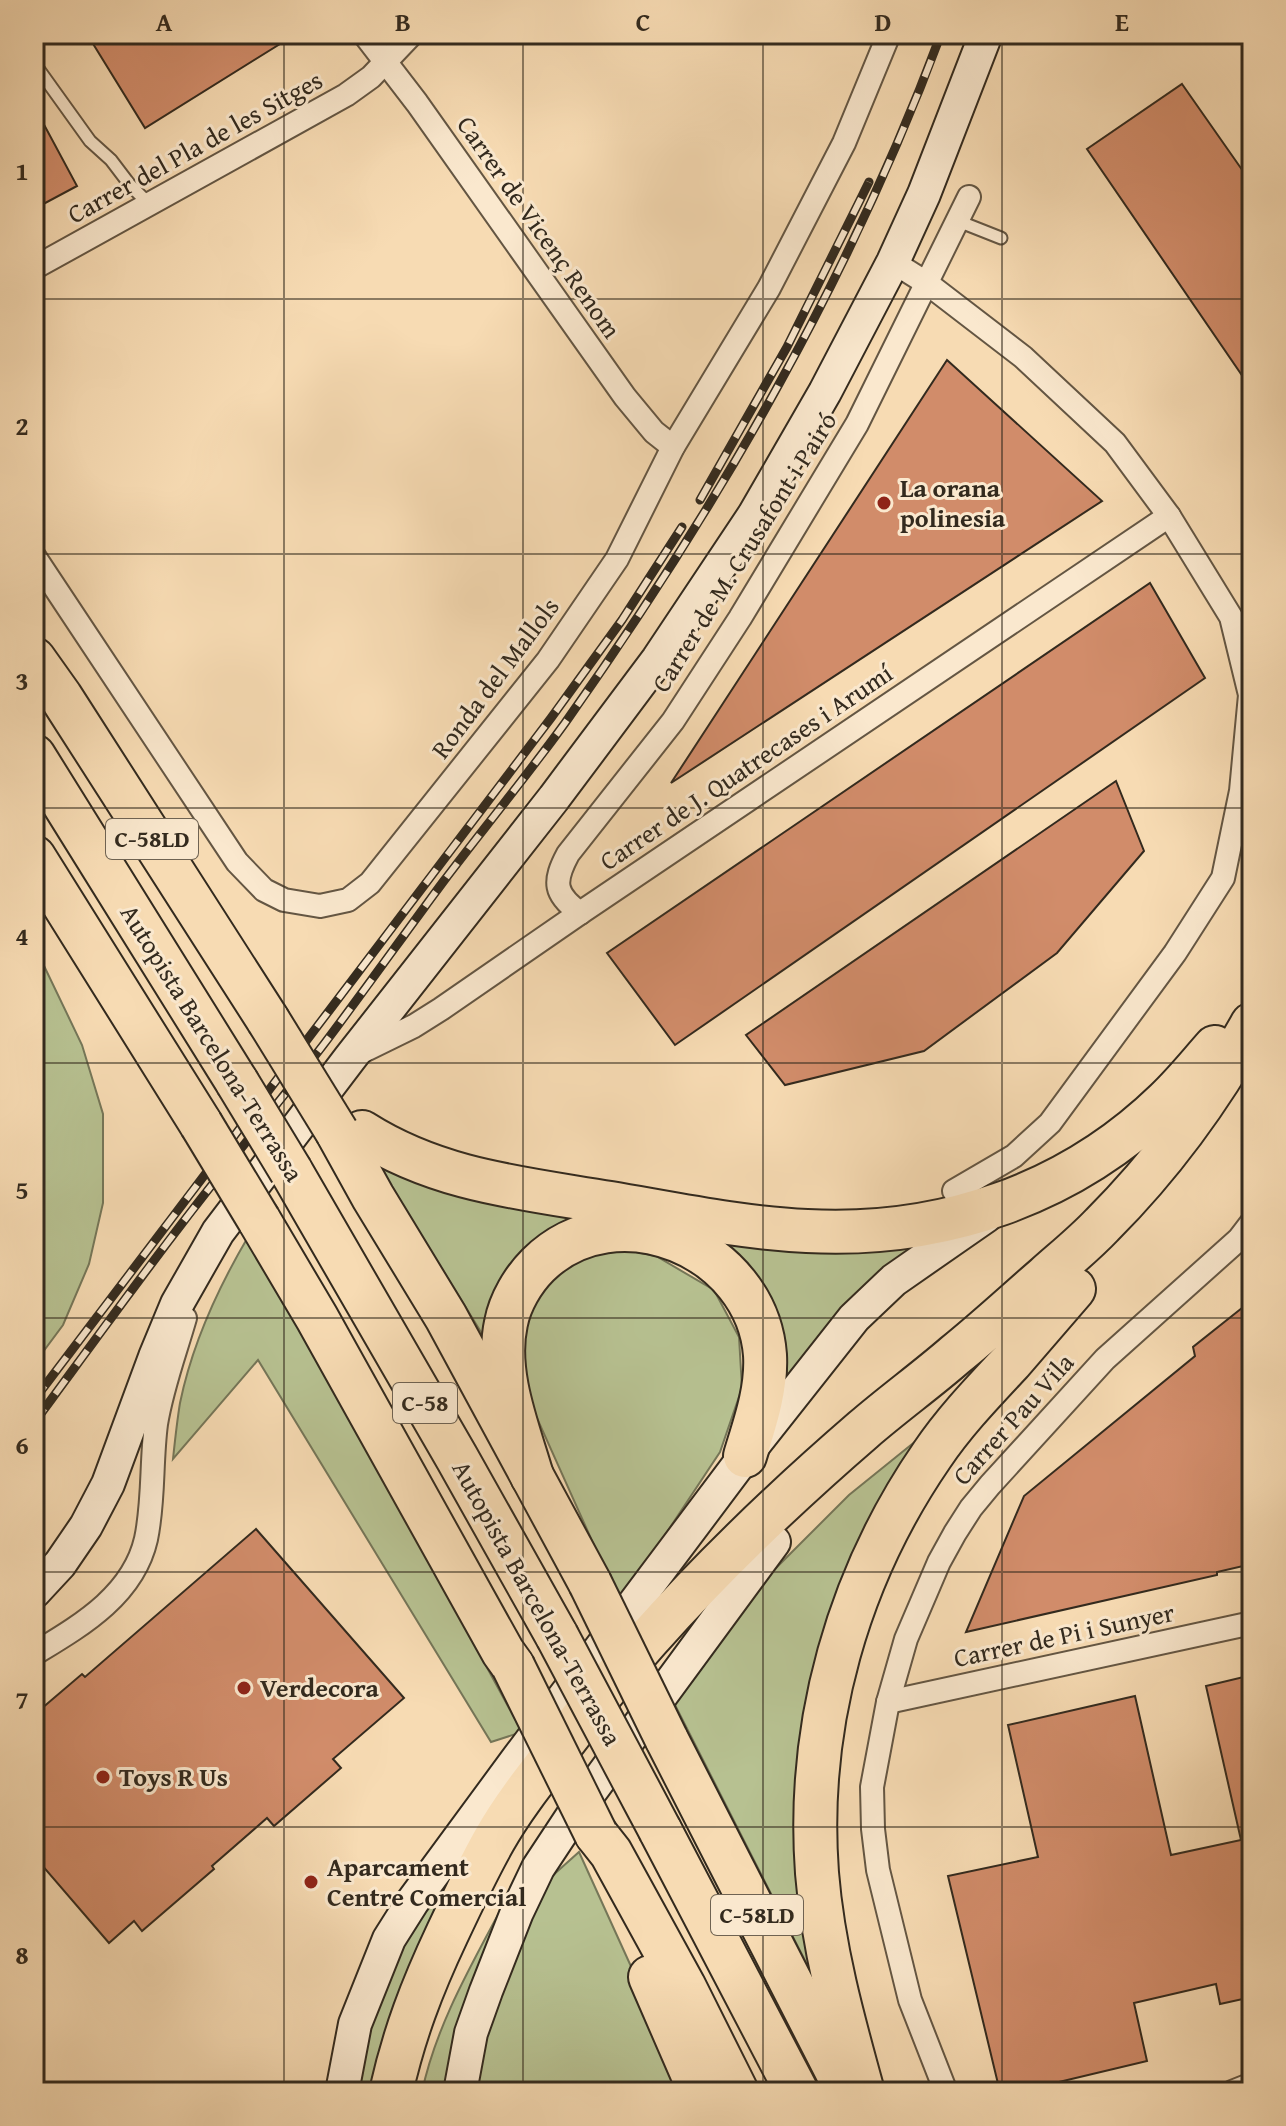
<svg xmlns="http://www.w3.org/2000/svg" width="1286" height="2126" viewBox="0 0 1286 2126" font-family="'Gentium Book Plus',serif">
  <rect width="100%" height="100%" fill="#f7dbb3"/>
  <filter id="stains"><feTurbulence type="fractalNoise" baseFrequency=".0025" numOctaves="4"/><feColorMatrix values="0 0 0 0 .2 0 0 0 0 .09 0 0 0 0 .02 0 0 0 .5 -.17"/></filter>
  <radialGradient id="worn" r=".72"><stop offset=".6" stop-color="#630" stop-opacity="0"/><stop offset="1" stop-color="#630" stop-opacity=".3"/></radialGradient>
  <g fill="#b7c191" stroke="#757658" stroke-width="2">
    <path d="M34,945L82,1045L103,1114V1203L89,1264L63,1325L34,1364Z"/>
    <path d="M374,1159L610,1215L489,1345Z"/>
    <path d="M706,1232L925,1240L785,1381Z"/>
    <path d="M248,1237L289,1303L522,1732L491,1742L258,1360L173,1459C175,1440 177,1421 180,1403C192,1344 218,1288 248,1237Z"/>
    <path d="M606,1246L656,1256L714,1290L739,1337L742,1388L720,1452L620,1603L523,1387L514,1337L530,1302L570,1259Z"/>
    <path d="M927,1432L839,1589L822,1994L674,1703L773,1571L849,1495Z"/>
    <path d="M519,1781L391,2022L373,2078L370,2092H353L357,2061L406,1927Z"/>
    <path d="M579,1852L634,1973L683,2092H472L488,2017L542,1885Z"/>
    <path d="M511,1890L452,2092H422C437,2020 478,1954 511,1890Z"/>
  </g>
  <g fill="#d18c6a" stroke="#332a1e" stroke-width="2">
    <path d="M87,34H296L145,128Z"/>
    <path d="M1182,84L1252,184V390L1087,149Z"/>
    <path d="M34,106L77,186L34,209Z"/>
    <path d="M947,360L1102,501L671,783Z"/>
    <path d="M1150,583L1205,678L675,1045L607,953Z"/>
    <path d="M1116,781L1144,851L1057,953L924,1051L785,1085L746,1035Z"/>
    <path d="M1252,1300V1564L1217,1572V1575L966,1632L1024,1496L1195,1356L1193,1347Z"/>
    <path d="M256,1529L404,1698L333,1759L341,1768L274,1826L267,1818L212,1866L214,1869L142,1931L134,1921L109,1943L34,1856V1715L82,1674L85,1677Z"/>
    <path d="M1252,1675V1997L1220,2004L1216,1984L1134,2003L1147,2061L1017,2092H1000L948,1876L1038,1857L1008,1725L1135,1696L1171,1855L1241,1840L1206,1686Z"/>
  </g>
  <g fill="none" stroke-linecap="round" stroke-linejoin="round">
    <defs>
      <g id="lane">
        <path d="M34,63L90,141L111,160L130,185L149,204"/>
        <path d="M958,221L1001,238"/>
      </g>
      <g id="street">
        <path d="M364,34L417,103L625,397L654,432L673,447"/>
        <path d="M893,262L928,284L1023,357L1115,443L1169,516L1231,617L1250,695L1241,791L1223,878L1175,953L1050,1123L1014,1156L954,1191"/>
        <path d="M34,268L346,95L371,77L412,34"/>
        <path d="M34,556L237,862L264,890L284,900L320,906L348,900L370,883L548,660L617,559L673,447L769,288L844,143L889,34"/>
        <path d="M580,913C554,894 553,882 568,854L673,721L740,618L857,424L969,197"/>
        <path d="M361,1052L414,1026L441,1009L580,913L1169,516"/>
        <path d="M34,1654C80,1626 133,1596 146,1539C154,1502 151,1462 156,1424C162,1387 175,1353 185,1318"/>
        <path d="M888,1702L1252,1623"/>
        <path d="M946,2092L910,2000L878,1870L873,1829L872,1787L888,1702L906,1639L939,1562L955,1533L971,1508L990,1485L1105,1359L1239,1239L1252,1222"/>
        <path d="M1232,2092L1252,2084"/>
      </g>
      <g id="secondary">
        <path d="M34,1592L60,1564L86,1526L108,1484L155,1357L177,1304L218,1232L350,1058L554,798L658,659L754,515L825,392L893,262L924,194L986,34"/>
        <path d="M342,2092L355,2024L389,1939L413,1901L516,1761L745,1456L854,1318L894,1280L986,1216"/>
        <path d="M460,2092L471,2033L486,1991L517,1912L538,1868L571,1818L774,1542"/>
      </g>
      <g id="highway">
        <path d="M34,659L61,697L268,1020"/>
        <path d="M34,756L237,1082"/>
        <path d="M34,857L201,1124"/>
        <path d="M337,1132L373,1197L446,1317L590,1583"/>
        <path d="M362,1132C439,1181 522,1188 610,1203C675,1214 741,1228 807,1231C942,1238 1069,1195 1166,1101C1184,1084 1199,1065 1215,1047"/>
        <path d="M291,1171L457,1458L557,1636"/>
        <path d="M259,1220L317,1318L503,1652L513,1666"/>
        <path d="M532,1476C518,1428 495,1373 506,1323C510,1302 523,1280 538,1265C616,1188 757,1247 765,1355C767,1390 755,1423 745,1456"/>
        <path d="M666,1738L841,2080"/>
        <path d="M660,1830L797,2092"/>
        <path d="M596,1834L611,1853L684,1986L737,2092"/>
        <path d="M650,1977L700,2092"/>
        <path d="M391,2092C404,2034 422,1987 447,1934C462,1902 477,1870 494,1840C513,1806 539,1774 563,1743C650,1627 753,1525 863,1430C893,1404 925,1381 955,1355C986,1330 1015,1303 1045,1277C1064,1260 1084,1244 1102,1225C1162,1165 1211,1098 1252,1024"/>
        <path d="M863,2092C843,2020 823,1948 817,1873C806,1724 848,1577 932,1455C955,1421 983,1392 1011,1362C1032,1338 1053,1313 1074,1289"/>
      </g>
    </defs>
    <use href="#lane" stroke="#645643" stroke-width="15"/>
    <use href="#street" stroke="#645643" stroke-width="26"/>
    <use href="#secondary" stroke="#332a1e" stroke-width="36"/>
    <use href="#highway" stroke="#332a1e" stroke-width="46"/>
    <use href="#lane" stroke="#fae8ce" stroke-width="11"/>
    <use href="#street" stroke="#fae8ce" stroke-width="22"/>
    <use href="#secondary" stroke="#fae8ce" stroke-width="32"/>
    <use href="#highway" stroke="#f7dbb3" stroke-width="42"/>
    <defs>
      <g id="rail">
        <path d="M700,500L787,347L869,182"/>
        <path d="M34,1400L551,718L622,620L682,527"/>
        <path d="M34,1423C90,1347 146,1269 204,1195C244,1144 285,1095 324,1044C364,991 403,936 443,882C483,829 526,777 565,723C717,508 849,281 941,34"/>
      </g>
    </defs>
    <use href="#rail" stroke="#332a1e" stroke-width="9"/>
    <use href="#rail" stroke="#fae8ce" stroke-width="6" stroke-dasharray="18" stroke-linecap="butt"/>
    <defs>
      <g id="highway-bridge">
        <path d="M268,1020L337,1132"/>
        <path d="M237,1082L291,1171"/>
        <path d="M201,1124L259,1220"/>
        <path d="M590,1583L666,1738"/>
        <path d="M557,1636L660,1830"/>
        <path d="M513,1666L596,1834"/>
      </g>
    </defs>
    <use href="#highway-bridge" stroke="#332a1e" stroke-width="46" stroke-linecap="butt"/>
    <use href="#highway-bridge" stroke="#f7dbb3" stroke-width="42"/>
  </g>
  <path fill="none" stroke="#332a1e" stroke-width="2" stroke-opacity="0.55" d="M284,34V2092M523,34V2092M763,34V2092M1002,34V2092M34,299H1252M34,554H1252M34,808H1252M34,1063H1252M34,1318H1252M34,1572H1252M34,1827H1252"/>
  <g fill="#8f2418" stroke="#fae8ce" stroke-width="3">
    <circle cx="884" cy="503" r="8"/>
    <circle cx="244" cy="1688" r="8"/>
    <circle cx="103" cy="1777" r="8"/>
    <circle cx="311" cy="1882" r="8"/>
  </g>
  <g text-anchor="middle" stroke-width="6" stroke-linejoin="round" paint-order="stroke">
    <g fill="#fae8ce" stroke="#6f6353" stroke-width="2">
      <rect x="106" y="819" width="92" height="40" rx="6"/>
      <rect x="393" y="1383" width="64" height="40" rx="6"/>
      <rect x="711" y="1895" width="92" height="40" rx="6"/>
    </g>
    <g font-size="24" font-weight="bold" fill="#332a1e">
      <text x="152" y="847">C-58LD</text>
      <text x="425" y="1411">C-58</text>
      <text x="757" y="1923">C-58LD</text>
    </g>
    <g font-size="26" fill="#332a1e" stroke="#fae8ce">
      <text transform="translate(195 147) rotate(-29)" y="9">Carrer del Pla de les Sitges</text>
      <text transform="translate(539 227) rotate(55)" y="9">Carrer de Vicenç Renom</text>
      <text transform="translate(744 552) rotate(-58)" y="9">Carrer de M. Crusafont i Pairó</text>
      <text transform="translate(495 678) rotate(-53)" y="9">Ronda del Mallols</text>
      <text transform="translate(746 767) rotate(-34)" y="9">Carrer de J. Quatrecases i Arumí</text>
      <text transform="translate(212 1043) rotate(58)" y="9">Autopista Barcelona-Terrassa</text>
      <text transform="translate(1013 1419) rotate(-48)" y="9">Carrer Pau Vila</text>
      <text transform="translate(537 1603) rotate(61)" y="9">Autopista Barcelona-Terrassa</text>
      <text transform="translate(1064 1635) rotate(-12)" y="9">Carrer de Pi i Sunyer</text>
    </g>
    <g font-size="26" font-weight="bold" fill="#332a1e" stroke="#fae8ce" text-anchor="start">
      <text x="900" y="497">La orana<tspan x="900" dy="30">polinesia</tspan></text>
      <text x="260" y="1697">Verdecora</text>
      <text x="119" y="1786">Toys R Us</text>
      <text x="327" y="1876">Aparcament<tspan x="327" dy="30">Centre Comercial</tspan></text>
    </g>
  </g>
  <rect width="1286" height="2126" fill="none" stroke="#f7dbb3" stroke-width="88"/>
  <rect x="44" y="44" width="1198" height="2038" fill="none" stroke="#332a1e" stroke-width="3"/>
  <g font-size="26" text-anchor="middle" font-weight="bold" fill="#332a1e">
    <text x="164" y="31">A</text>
    <text x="403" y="31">B</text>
    <text x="643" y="31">C</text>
    <text x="883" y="31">D</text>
    <text x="1122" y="31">E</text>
    <text x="22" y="180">1</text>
    <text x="22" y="435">2</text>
    <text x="22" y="690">3</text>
    <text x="22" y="945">4</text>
    <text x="22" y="1199">5</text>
    <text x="22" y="1454">6</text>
    <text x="22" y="1709">7</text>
    <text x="22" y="1964">8</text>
  </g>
  <rect width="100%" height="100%" filter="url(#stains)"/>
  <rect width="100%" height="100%" fill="url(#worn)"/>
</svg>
